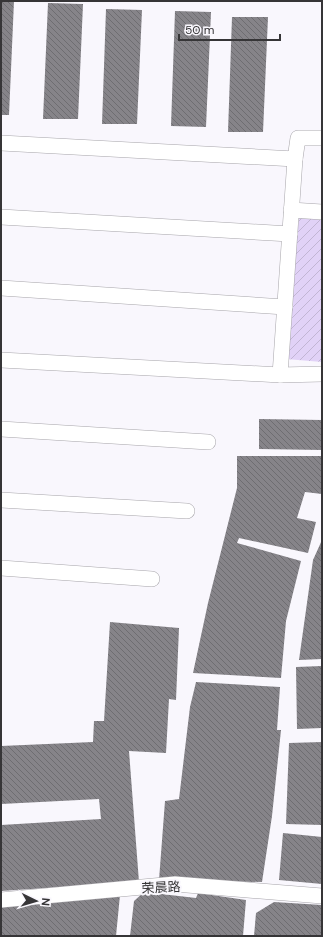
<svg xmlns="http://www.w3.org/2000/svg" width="323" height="937" viewBox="0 0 323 937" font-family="'DM Sans','Noto Sans SC',sans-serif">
  <defs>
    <pattern id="garden-furrows" width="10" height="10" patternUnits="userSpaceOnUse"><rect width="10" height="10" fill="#e1d2f7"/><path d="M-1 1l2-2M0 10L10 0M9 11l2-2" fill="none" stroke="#c2b5d4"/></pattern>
    <pattern id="building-back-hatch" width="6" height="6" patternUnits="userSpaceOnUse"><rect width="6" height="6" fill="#868489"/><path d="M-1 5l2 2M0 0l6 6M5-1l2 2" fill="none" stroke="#6e6d71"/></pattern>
  </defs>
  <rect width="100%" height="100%" fill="#f9f7fd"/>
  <path fill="url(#garden-furrows)" d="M299,217L322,219V362L286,359Z"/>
  <g fill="url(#building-back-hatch)">
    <path d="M1,1H14L9,115H1Z"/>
    <path d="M48,3L83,4L78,119H43Z"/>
    <path d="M106,9L142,10L137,124H102Z"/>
    <path d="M175,11L211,12L206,127L171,126Z"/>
    <path d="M232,17H268L263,132H228Z"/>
    <path d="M259,419L322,420V450L259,449Z"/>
    <path d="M237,456H322V494L305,492L297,518L316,522L308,553L239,538L237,543L301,561L286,621L281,678L193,673L208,603L237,488Z"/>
    <path d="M322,540V659L299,660L313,560Z"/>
    <path d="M110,622L179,628L176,700L169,699L166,753L129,751L139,882L1,891V825L101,819L99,799L1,804V746L93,742L94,721H104Z"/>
    <path d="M322,666V728L297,729L296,667Z"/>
    <path d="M196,682L280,687L277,730H281L272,816L262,882L159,880L165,801L179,799L190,707Z"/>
    <path d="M322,742V825L286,824L289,743Z"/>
    <path d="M283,833L322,837V884L279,880Z"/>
    <path d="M144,892L196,898L198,893L246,900L243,936H130L134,901Z"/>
    <path d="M120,895L116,936H1V904Z"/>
    <path d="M274,902L322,905V936H254L256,913Z"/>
  </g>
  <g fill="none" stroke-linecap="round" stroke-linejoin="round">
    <defs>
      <g id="minor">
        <path d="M1,143L295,159L298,138H322"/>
        <path d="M291,210L322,212"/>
        <path d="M1,217L290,234"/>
        <path d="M1,288L285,307"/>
        <path d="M1,360L280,375L322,374"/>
        <path d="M280,375L295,159"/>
        <path d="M1,429L208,442"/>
        <path d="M1,500L187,511"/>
        <path d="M1,568L152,579"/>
        <path d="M1,900L175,884L322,896"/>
      </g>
    </defs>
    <use href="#minor" stroke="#a7a5aa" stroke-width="16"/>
    <use href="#minor" stroke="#fff" stroke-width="15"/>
  </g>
  <g text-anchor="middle" stroke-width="4" stroke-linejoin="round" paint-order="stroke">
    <g font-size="13" fill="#363537" stroke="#f9f7fd">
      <text transform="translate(161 887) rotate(-3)" y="5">荣晨路</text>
    </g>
  </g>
  <rect width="323" height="937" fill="none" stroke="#363537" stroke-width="4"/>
  <g transform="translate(36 901) rotate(95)" stroke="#f9f7fd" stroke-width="3" paint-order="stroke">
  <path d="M0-3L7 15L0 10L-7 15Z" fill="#363537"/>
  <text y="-6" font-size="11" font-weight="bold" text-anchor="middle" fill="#363537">N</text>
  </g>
  <path d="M179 34v6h101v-6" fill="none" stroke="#363537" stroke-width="2"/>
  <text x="185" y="34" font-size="12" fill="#363537" stroke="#f9f7fd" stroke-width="3" paint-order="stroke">50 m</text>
</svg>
